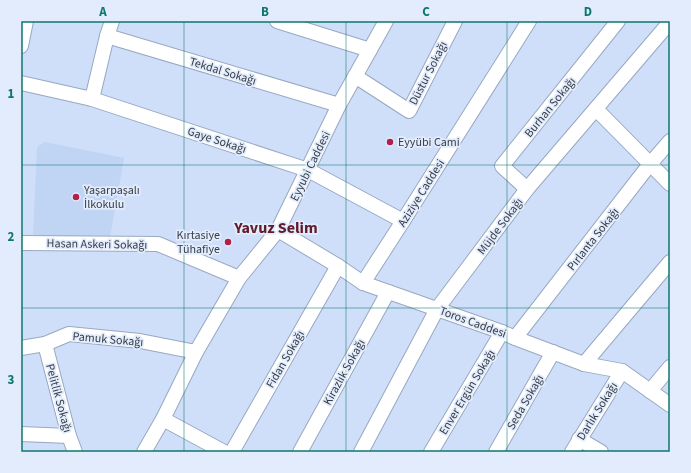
<svg xmlns="http://www.w3.org/2000/svg" width="691" height="473" viewBox="0 0 691 473" font-family="'Source Sans 3',sans-serif">
  <rect width="100%" height="100%" fill="#cfdffa"/>
  <path fill="#c0d4f4" d="M45,142L124,158L110,237L33,236L37,147Z"/>
  <g fill="none" stroke-linecap="round" stroke-linejoin="round">
    <defs>
      <g id="minor">
        <path d="M277,21L370,50"/>
        <path d="M107,36L339,105"/>
        <path d="M21,46L26,21"/>
        <path d="M355,76L409,111L455,21"/>
        <path d="M21,83L92,99L308,170L403,221"/>
        <path d="M92,99L107,36L112,21"/>
        <path d="M596,109L670,184"/>
        <path d="M527,189L502,166L618,21"/>
        <path d="M278,230L338,266L363,283L502,332L515,338L584,364L622,371L670,405"/>
        <path d="M21,243L158,244L239,278"/>
        <path d="M363,283L403,221L529,21"/>
        <path d="M515,338L650,164L670,141"/>
        <path d="M45,344L69,436L75,452"/>
        <path d="M21,348L45,344L69,334L140,341L196,352"/>
        <path d="M584,364L670,262"/>
        <path d="M650,391L670,367"/>
        <path d="M163,419L224,452"/>
        <path d="M21,434L69,436"/>
        <path d="M579,439L601,452"/>
        <path d="M144,452L163,419L196,352L239,278L278,230L339,105L386,21"/>
        <path d="M232,452L338,266"/>
        <path d="M300,452L388,292"/>
        <path d="M361,452L437,309L527,189L670,22"/>
        <path d="M431,452L502,332"/>
        <path d="M496,452L553,352"/>
        <path d="M572,452L622,371"/>
      </g>
    </defs>
    <use href="#minor" stroke="#98a8c1" stroke-width="16"/>
    <use href="#minor" stroke="#fff" stroke-width="14"/>
  </g>
  <path fill="none" stroke="#0f766e" stroke-width="1" stroke-opacity="0.55" d="M184,21V452M346,21V452M507,21V452M21,165H670M21,308H670"/>
  <g fill="#b1204c" stroke="#e2ecfc" stroke-width="1.5">
    <circle cx="390" cy="142" r="4"/>
    <circle cx="76" cy="197" r="4"/>
    <circle cx="228" cy="242" r="4"/>
  </g>
  <g text-anchor="middle" stroke-width="3.5" stroke-linejoin="round" paint-order="stroke">
    <g font-size="12" fill="#363d47" stroke="#e2ecfc">
      <text transform="translate(223 71) rotate(17)" y="4">Tekdal Sokağı</text>
      <text transform="translate(428 73) rotate(-63)" y="4">Düstur Sokağı</text>
      <text transform="translate(550 107) rotate(-51)" y="4">Burhan Sokağı</text>
      <text transform="translate(217 140) rotate(18)" y="4">Gaye Sokağı</text>
      <text transform="translate(310 166) rotate(-64)" y="4">Eyyubi Caddesi</text>
      <text transform="translate(421 193) rotate(-58)" y="4">Aziziye Caddesi</text>
      <text transform="translate(500 226) rotate(-53)" y="4">Müjde Sokağı</text>
      <text transform="translate(593 239) rotate(-52)" y="4">Pırlanta Sokağı</text>
      <text transform="translate(97 244) rotate(1)" y="4">Hasan Askeri Sokağı</text>
      <text transform="translate(473 322) rotate(20)" y="4">Toros Caddesi</text>
      <text transform="translate(108 339) rotate(5)" y="4">Pamuk Sokağı</text>
      <text transform="translate(285 359) rotate(-60)" y="4">Fidan Sokağı</text>
      <text transform="translate(344 372) rotate(-61)" y="4">Kirazlık Sokağı</text>
      <text transform="translate(467 392) rotate(-59)" y="4">Enver Ergün Sokağı</text>
      <text transform="translate(59 398) rotate(75)" y="4">Pelitlik Sokağı</text>
      <text transform="translate(525 402) rotate(-60)" y="4">Seda Sokağı</text>
      <text transform="translate(597 411) rotate(-58)" y="4">Darlık Sokağı</text>
    </g>
    <g font-size="12" fill="#363d47" stroke="#e2ecfc" text-anchor="start">
      <text x="398" y="146">Eyyübi Cami</text>
      <text x="84" y="194">Yaşarpaşalı<tspan x="84" dy="14">İlkokulu</tspan></text>
      <text x="220" y="239" text-anchor="end">Kırtasiye<tspan x="220" dy="14">Tühafiye</tspan></text>
    </g>
    <g font-size="16" font-weight="bold" fill="#611c2c" stroke="#e2ecfc">
      <text x="276" y="233">Yavuz Selim</text>
    </g>
  </g>
  <rect width="691" height="473" fill="none" stroke="#e2ecfc" stroke-width="44"/>
  <rect x="22" y="22" width="647" height="429" fill="none" stroke="#0f766e" stroke-width="1.5"/>
  <g font-size="13" text-anchor="middle" font-weight="bold" fill="#0f766e">
    <text x="103" y="16">A</text>
    <text x="265" y="16">B</text>
    <text x="426" y="16">C</text>
    <text x="588" y="16">D</text>
    <text x="11" y="98">1</text>
    <text x="11" y="241">2</text>
    <text x="11" y="384">3</text>
  </g>
</svg>
